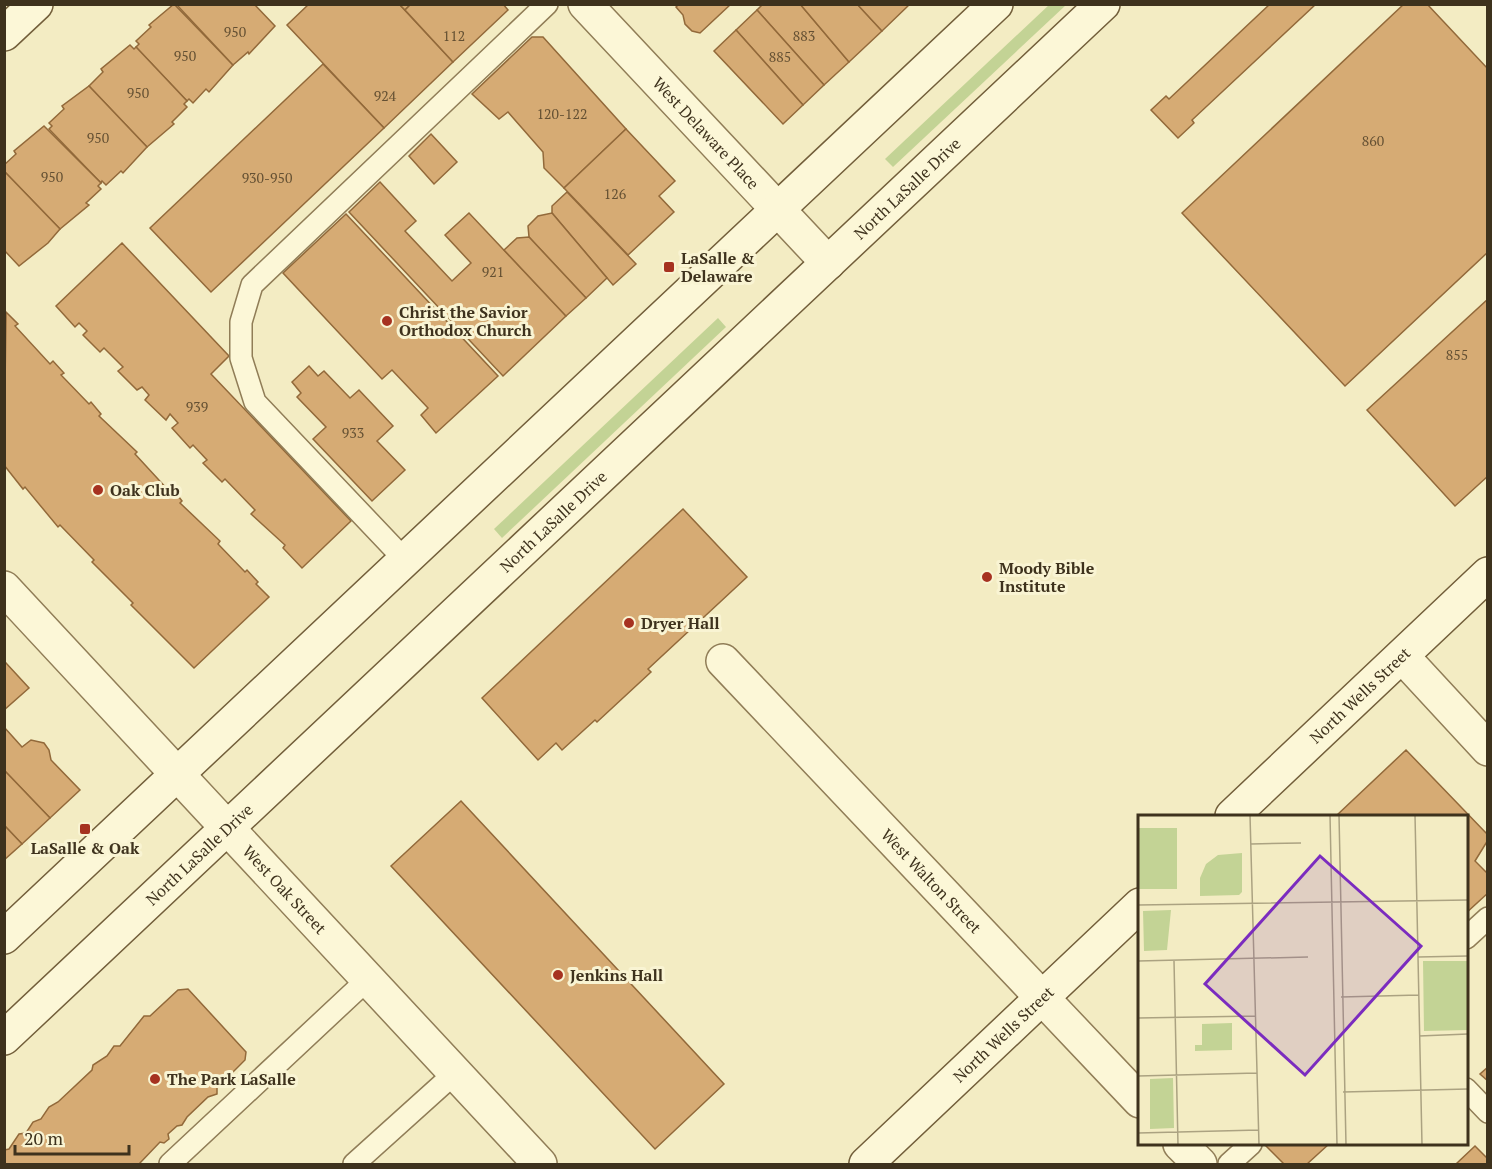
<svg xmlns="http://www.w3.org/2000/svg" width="1492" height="1169" viewBox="0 0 1492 1169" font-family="'PT Serif',serif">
  <rect width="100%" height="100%" fill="#f3ecc3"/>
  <g fill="#c3d395">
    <path d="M1050,4L1066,5L893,167L885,159Z"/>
    <path d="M718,318L726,327L502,538L494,529Z"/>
  </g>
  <g fill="#d6ab74" stroke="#92693a" stroke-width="1.5">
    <path d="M174,4L233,65L209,92L206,89L193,103L189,99L187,101L136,47L139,44L136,41L151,27L149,25Z"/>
    <path d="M176,4H254L275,26L249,54L248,52L233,65Z"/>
    <path d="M309,4H399L453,62L384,128L287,25Z"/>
    <path d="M399,4H411L405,10Z"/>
    <path d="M411,4H503L508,10L453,62L405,10Z"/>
    <path d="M679,4H731L700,33L692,31L685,24L683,15L676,7Z"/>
    <path d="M763,4H800L849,62L824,85L757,10Z"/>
    <path d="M800,4H857L882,31L849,62Z"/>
    <path d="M857,4H910L882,31Z"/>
    <path d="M1270,4H1316L1192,120L1194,123L1178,138L1151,110L1166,96L1169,99Z"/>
    <path d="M1404,4H1427L1488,69V252L1345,386L1182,213Z"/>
    <path d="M757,10L824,85L803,105L736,30Z"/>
    <path d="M736,30L803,105L783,124L714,51Z"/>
    <path d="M532,37H543L626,129L564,188L544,168L543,152L508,112L499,119L472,94Z"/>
    <path d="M130,45L134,49L136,47L187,101L184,104L187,107L172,122L174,124L147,147L89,86L103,72L101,69Z"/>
    <path d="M323,64L384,128L211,292L150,228Z"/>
    <path d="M89,86L147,147L123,173L121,171L106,185L102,181L101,183L49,129L52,126L49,123L64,109L62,106Z"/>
    <path d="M44,126L101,183L98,186L101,189L86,203L89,205L60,229L4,171V165L16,154L14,151Z"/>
    <path d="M626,129L675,181L659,196L674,212L628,255L564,188Z"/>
    <path d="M431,134L457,162L434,184L409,156Z"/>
    <path d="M4,171L60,229L48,243L19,266L4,250Z"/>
    <path d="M380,182L416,221L405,231L452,281L471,263L445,235L469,213L566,316L503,376L349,212Z"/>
    <path d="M567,192L636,264L613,285L552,213V206Z"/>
    <path d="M552,213L607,278L586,298L529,237L528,226L538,216Z"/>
    <path d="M346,214L498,376L436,433L421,415L428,408L392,370L382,379L283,273Z"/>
    <path d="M529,237L586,298L566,316L504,250L517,238Z"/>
    <path d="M122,243L229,356L211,374L351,521L302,568L283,548L285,545L251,514L255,510L225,479L222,482L203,463L207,460L193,445L190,448L172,428L178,423L170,414L166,420L145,400L149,395L142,387L137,390L118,371L123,367L104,348L100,352L83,335L87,331L79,323L75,327L56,306Z"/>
    <path d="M1488,299V476L1455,506L1367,410Z"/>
    <path d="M6,312L18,324L15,326L50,364L53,361L64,373L61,375L89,404L91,402L101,414L99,416L137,452L135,454L169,491L172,488L182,501L180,503L220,541L218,544L245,572L247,570L258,582L256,584L269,597L194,668L131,605L133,603L92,562L94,560L60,525L58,527L25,487L23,489L4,465Z"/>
    <path d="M309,366L318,376L324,371L350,398L359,390L393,426L377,441L405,470L372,501L313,439L326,427L297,397L301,393L292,382Z"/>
    <path d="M683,509L747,577L648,669L651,672L597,722L595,720L562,750L556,743L538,760L482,698Z"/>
    <path d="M6,663L29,688L4,710V664Z"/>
    <path d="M4,727L22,747L31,740L44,743L49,750L51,760L80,790L50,818L4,770Z"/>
    <path d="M1406,750L1488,835V840L1475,861L1488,874V893L1466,913V816H1336Z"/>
    <path d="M4,770L50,818L22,844L4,825Z"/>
    <path d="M461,801L724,1084L655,1149L391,866Z"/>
    <path d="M4,825L22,844L4,860Z"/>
    <path d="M188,989L246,1052L245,1060L217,1088V1094L208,1097L187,1117L182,1125L177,1126L168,1134L169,1139L164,1143L160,1142L139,1164H4V1150L9,1149L19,1134L26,1133L33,1122L41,1119L49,1107L58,1102L92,1070L93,1065L107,1056L114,1046H120L144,1016H150L178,990Z"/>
    <path d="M1488,1067V1081L1480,1074Z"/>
    <path d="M1329,1144L1307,1164H1284L1265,1145Z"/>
    <path d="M1475,1146L1488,1159V1164H1456Z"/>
  </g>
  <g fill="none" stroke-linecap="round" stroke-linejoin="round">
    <defs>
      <g id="lane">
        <path d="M405,560L255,402L241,358V322L252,285L547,4"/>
        <path d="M1466,938L1488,918"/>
        <path d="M1466,1089L1488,1112"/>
        <path d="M170,1164L368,979"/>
        <path d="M354,1164L455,1073"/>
        <path d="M1229,1164L1251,1144"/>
      </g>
      <g id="street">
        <path id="s1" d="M585,4L828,263"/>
        <path id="s2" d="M4,588L540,1164"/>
        <path d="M1402,656L1488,749"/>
        <path id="s3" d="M723,661L1140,1101"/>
        <path d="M1180,1144L1200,1164"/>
      </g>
      <g id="secondary">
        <path d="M4,34L36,4"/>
        <path id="s4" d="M1232,816L1488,574"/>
        <path d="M4,937L996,4"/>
        <path id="s5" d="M4,1038L1103,4"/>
        <path id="s6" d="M866,1164L1140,905"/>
      </g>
    </defs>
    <use href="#lane" stroke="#907d57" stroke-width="24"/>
    <use href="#street" stroke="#907d57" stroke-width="36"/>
    <use href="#secondary" stroke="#725e3a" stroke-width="36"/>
    <use href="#lane" stroke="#fcf7d7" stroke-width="21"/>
    <use href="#street" stroke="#fcf7d7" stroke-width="33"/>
    <use href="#secondary" stroke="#fcf7d7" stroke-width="33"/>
  </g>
  <g fill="#a63220" stroke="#f9f4d3" stroke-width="2">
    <rect x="663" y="261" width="12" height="12" rx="3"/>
    <circle cx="387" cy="321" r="6"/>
    <circle cx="98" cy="490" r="6"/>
    <circle cx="987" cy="577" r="6"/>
    <circle cx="629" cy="623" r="6"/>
    <rect x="79" y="823" width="12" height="12" rx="3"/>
    <circle cx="558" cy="975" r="6"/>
    <circle cx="155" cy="1079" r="6"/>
  </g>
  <g text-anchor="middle" stroke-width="6" stroke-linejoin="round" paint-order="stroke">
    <g font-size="14" fill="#645033">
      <text x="235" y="37">950</text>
      <text x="454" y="41">112</text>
      <text x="804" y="41">883</text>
      <text x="185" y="61">950</text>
      <text x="780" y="62">885</text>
      <text x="138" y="98">950</text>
      <text x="385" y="101">924</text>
      <text x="562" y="119">120-122</text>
      <text x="98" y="143">950</text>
      <text x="1373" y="146">860</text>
      <text x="52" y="182">950</text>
      <text x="267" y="183">930-950</text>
      <text x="615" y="199">126</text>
      <text x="493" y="277">921</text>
      <text x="1457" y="360">855</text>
      <text x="197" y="412">939</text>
      <text x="353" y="438">933</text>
    </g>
    <g font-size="16" fill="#3e321d" stroke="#f9f4d3">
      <text dy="6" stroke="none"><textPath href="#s1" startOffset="177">West Delaware Place</textPath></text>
      <text dy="6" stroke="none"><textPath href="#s5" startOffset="1240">North LaSalle Drive</textPath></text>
      <text dy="6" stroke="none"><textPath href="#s5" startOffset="754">North LaSalle Drive</textPath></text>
      <text dy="6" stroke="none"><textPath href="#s4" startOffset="176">North Wells Street</textPath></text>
      <text dy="6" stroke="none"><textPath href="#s5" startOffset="268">North LaSalle Drive</textPath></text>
      <text dy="6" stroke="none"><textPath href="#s3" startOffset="303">West Walton Street</textPath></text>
      <text dy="6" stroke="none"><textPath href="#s2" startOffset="412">West Oak Street</textPath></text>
      <text dy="6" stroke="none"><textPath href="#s6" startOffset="189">North Wells Street</textPath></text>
    </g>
    <g font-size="16" font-weight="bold" fill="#3e321d" stroke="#f9f4d3" text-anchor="start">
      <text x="681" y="264">LaSalle &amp;<tspan x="681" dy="18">Delaware</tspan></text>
      <text x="399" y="318">Christ the Savior<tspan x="399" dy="18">Orthodox Church</tspan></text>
      <text x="110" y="496">Oak Club</text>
      <text x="999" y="574">Moody Bible<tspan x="999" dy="18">Institute</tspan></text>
      <text x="641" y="629">Dryer Hall</text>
      <text x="85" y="854" text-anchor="middle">LaSalle &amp; Oak</text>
      <text x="570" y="981">Jenkins Hall</text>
      <text x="167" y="1085">The Park LaSalle</text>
    </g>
  </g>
  <g transform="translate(1138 815)">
    <rect width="330" height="330" fill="#f3ecc3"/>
    <path d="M0,13H39V74H0ZM104,38V77L101,80L62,81V63L68,49L80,40ZM33,95L29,135L6,136L5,96ZM285,146H330V215L286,216ZM94,208V235L57,236V230H64V209ZM35,263L36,313L12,314V264Z" fill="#c3d395"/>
    <path fill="none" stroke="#aba281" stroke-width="1.5" d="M112,0L121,330M192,0L199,330M201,0L208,330M277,0L284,330M113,29L163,28M0,90L330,85M280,142L330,141M0,146L170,142M36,146L40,330M203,182L281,180M0,203L118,201M281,221L330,219M0,261L119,258M205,277L330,274M0,318L121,315"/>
    <path fill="#7b2cbf" fill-opacity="0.15" stroke="#7b2cbf" stroke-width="3" d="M182,41L283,131L167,260L67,169Z"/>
    <rect width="330" height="330" fill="none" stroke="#3e321d" stroke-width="3"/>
  </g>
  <rect width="1492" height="1169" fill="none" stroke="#3e321d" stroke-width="12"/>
  <path d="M15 1145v9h114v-9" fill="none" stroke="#3e321d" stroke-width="3"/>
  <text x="24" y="1145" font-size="18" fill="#3e321d" stroke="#f9f4d3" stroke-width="4.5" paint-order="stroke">20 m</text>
</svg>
